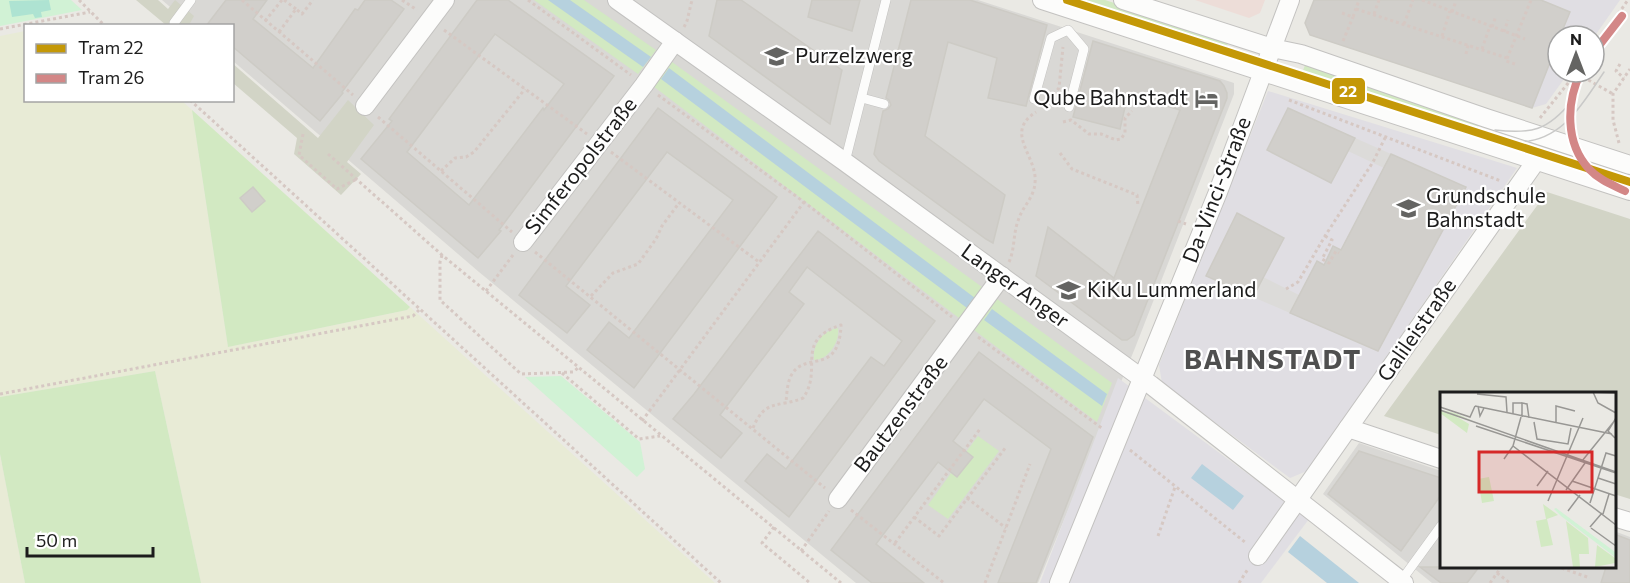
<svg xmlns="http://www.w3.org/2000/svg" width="1630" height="583" viewBox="0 0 1630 583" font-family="Commissioner,sans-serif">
  <rect width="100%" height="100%" fill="#eae9e4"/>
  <g fill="#d9d8d5">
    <path d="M162,0H978L1234,83V94L1135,348L1038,583H856L479,272L233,61L232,26L191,25Z"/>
    <path d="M1359,443L1441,471V566H1614V531L1630,537V583H1432L1323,494Z"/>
  </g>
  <path fill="#edddd8" d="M1195,0H1265L1260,13L1249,18Z"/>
  <g fill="#d2d4c6">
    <path d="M136,0H158L168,9L175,0L194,16L189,25H166Z"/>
    <path d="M232,63L318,138L348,100L374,125L347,162L361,174L341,195L294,154L297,138L233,83Z"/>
    <path d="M1547,192L1630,219V499L1614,494V394H1441V435L1384,416Z"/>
  </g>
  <g fill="#e8ebd6">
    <path d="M25,31L26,100L182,101L192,110L228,347L407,310L410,307L715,583H201L155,371L0,397V36Z"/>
    <path d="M0,454L25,583H0Z"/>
  </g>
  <g fill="#d2e9c2">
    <path d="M534,0H584L656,50L638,74Z"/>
    <path d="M1052,0H1105L1229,40L1224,56Z"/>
    <path d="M672,62L982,287L959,318L653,86Z"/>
    <path d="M1305,65L1480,121L1475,136L1300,79Z"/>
    <path d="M192,110L410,307L407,310L228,347Z"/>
    <path d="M997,299L1112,383L1097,422L974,330Z"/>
    <path d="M838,328C840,342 828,360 814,360C812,345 823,330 838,328Z"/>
    <path d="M155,371L201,583H25L0,454V397Z"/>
    <path d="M978,436L999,451L948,519L928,505L951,473L957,477L972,457L966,452Z"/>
  </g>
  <g fill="#d1f2d5">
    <path d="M0,0H71L82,10L0,26Z"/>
    <path d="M561,376L640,442L645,469L637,477L525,377Z"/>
  </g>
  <path fill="#aee3d2" d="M49,0L51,10L41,12L42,17L35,18L33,14L12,17L9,1Z"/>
  <g fill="#e0dee3">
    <path d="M1541,0H1620L1594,37L1560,36L1570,12Z"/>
    <path d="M1558,42V72H1569L1546,104L1532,108Z"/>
    <path d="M1268,91L1517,168L1307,471L1290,478L1162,383L1159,365Z"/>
    <path d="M1118,378L1309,519L1261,583H1040Z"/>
  </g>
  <g fill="#b6d1de">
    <path d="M548,0H570L651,57L643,67Z"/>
    <path d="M669,68L975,298L967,308L661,79Z"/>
    <path d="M992,309L1107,394L1102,406L984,320Z"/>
    <path d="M1202,464L1244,496L1233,510L1191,478Z"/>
    <path d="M1300,536L1359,583H1327L1288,552Z"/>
  </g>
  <g fill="#dcdbd9">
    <path d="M1355,138L1391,154L1384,168L1348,151Z"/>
    <path d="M1263,277L1299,295L1290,313L1253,297Z"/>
  </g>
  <g fill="#d1cfcb" stroke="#cdcbc5" stroke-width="1.5" fill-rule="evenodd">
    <path d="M226,0H267L253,19L313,68L355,9L358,10L365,0H391L404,9L342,92L343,93L320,121L232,46V26H206Z"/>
    <path d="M477,0H508L614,76L499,230L501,231L478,258L361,159L392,121L389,119ZM495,34L564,84L544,110L543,108L469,205L407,152Z"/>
    <path d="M717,0H741L842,70L830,124L709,36Z"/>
    <path d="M812,0H860L852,31L808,17Z"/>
    <path d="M911,0H970L1047,25L1026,106L988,98L997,58L948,42L925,136L1005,195L993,243L986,239L879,161L874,154L883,111L888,109L891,105L889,100L886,98Z"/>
    <path d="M1314,0H1541L1570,12L1560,36H1558V42L1532,108L1310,35L1305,23Z"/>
    <path d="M1093,41L1220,81L1224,86L1227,93V98L1134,335L1127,340H1122L1036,276L1048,227L1114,278L1180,110L1128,94L1120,129L1073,117Z"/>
    <path d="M658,108L777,197L634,388L587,350L609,322L629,338L733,200L667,152L566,286L590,305L567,333L519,295Z"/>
    <path d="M1288,108L1355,138L1331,183L1267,150Z"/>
    <path d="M1391,154L1466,187L1378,351L1290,313L1317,261L1324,265L1333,246L1341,250Z"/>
    <path d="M253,187L265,201L252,212L240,198Z"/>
    <path d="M1237,213L1284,238L1253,297L1206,276Z"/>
    <path d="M818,231L935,321L789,517L745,481L767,454L786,469L871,357L884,366L902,341L807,267L789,292L804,304L720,415L742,433L721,458L673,419L694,394Z"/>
    <path d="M979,352L1093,437L1036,583H998L1051,449L984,399L953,441L973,457L957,477L938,462L876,544L924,583H872L831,550Z"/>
    <path d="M1359,451L1441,478V495L1401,551L1328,494Z"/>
    <path d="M1614,534L1630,540V583H1601L1606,567H1614Z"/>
    <path d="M1420,567H1479L1467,583H1441Z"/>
  </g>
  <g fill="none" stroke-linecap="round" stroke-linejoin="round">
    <defs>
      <g id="lane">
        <path d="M174,23L191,0"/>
        <path d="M862,98L884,104"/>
        <path d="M1034,99L1051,38L1068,30L1084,49L1069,107"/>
        <path d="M845,162L886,0"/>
        <path d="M1401,581L1441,526"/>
      </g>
      <g id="street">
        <path d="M617,0L845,162L1151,385L1404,583"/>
        <path d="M1042,0L1630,191"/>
        <path d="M1123,0L1272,48L1301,54L1486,118L1630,165"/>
        <path d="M365,106L445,0"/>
        <path d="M523,242L644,85L675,41"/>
        <path d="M1348,428L1441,459"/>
        <path d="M838,499L1002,276"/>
        <path d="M1614,517L1630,522"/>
        <path d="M1258,556L1536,161"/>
        <path d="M1059,583L1218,192L1290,0"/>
      </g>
    </defs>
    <use href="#lane" stroke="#c3c2c0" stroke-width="10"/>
    <use href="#street" stroke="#c3c2c0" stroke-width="20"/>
    <g stroke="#d6c8c3" stroke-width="3" stroke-dasharray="3 3" stroke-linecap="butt">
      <path d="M79,0L105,26"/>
      <path d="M242,0L353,95"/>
      <path d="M284,0L296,9"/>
      <path d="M402,0L417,10"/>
      <path d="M528,0L631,75"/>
      <path d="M1422,0L1525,39"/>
      <path d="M1356,9L1507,58"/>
      <path d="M1452,12L1456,1"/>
      <path d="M1342,13L1353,17L1359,0"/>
      <path d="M1374,14L1379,0"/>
      <path d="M265,21L282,0"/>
      <path d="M1404,24L1413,0"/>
      <path d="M684,27L687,21L692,0"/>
      <path d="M1492,27L1496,16"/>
      <path d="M0,29L90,12"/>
      <path d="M444,30L587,134"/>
      <path d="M279,32L296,9L302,14L313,0"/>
      <path d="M1504,32L1508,20"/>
      <path d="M1442,36L1450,11"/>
      <path d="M1343,41L1353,17"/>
      <path d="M1594,48L1628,0"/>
      <path d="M1482,49L1490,26"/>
      <path d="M1466,54L1468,45"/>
      <path d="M1594,62L1604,49"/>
      <path d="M1515,64L1506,61L1531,0"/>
      <path d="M1620,64L1616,71L1624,78"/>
      <path d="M1586,72L1583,77L1613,94"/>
      <path d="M658,95L804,202L952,317"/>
      <path d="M190,100L721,583"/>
      <path d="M1289,100L1501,181"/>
      <path d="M1046,104L1059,88L1063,47"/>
      <path d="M378,117L512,232"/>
      <path d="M1540,118L1577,72"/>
      <path d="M1063,122L1071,120L1089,134H1101L1116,140L1121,139L1125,133V118L1132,111"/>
      <path d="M303,134L299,155L337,189L357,179"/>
      <path d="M1619,143L1613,120V94L1630,69"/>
      <path d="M611,152L759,262"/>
      <path d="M1060,153L1072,169L1137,195L1138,206"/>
      <path d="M328,154L442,255L841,583"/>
      <path d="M441,171L455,158L466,157L474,152L525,89"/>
      <path d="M1178,221L1186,224"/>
      <path d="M1325,236L1332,240L1322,259L1329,263L1336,251L1339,253"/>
      <path d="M535,252L825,488"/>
      <path d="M442,255L440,262V300L521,374L573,372L578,368"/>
      <path d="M1009,262C1015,249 1013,234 1018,221C1022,207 1034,198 1035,183C1038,156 1003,133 1036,112"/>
      <path d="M1286,289L1298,282L1325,236L1373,162L1385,138"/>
      <path d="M486,291L513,255"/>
      <path d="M591,296L613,273L638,264L656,239L662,226L679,203"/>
      <path d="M978,337L1103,429"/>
      <path d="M562,373L639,439L660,436"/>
      <path d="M0,394L413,316L419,310"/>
      <path d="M642,421L804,202"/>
      <path d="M753,428C765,398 779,408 803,398C824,369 793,341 841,325C839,376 806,351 792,374C787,382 787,393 786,402"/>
      <path d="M1130,450L1246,543"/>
      <path d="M967,498L1006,528"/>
      <path d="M851,510L944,583"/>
      <path d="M914,517L939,536L1006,447"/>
      <path d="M774,527L762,543L810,583"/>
      <path d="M1158,536L1175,487"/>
      <path d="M895,543L980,429"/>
      <path d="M801,551L829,511"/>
      <path d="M1556,566L1590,578"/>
      <path d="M1497,573L1510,583"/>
      <path d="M985,583L1030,464"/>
      <path d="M1239,583L1248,569"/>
      <path d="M1490,583L1502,566"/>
    </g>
    <use href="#lane" stroke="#fcfcfb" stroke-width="9"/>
    <use href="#street" stroke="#fcfcfb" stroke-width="18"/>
    <g stroke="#c9c9c8" stroke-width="1.5">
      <path d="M1495,130C1532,134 1547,131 1572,101"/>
      <path d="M1501,141C1510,141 1520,142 1529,141C1566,135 1585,100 1604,72"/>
    </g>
    <defs>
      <path id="tram-1" d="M1067,0L1630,182"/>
      <g id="tram-2">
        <path d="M1594,52L1622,16"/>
        <path d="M1581,72C1566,102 1565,143 1589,169C1599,180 1613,185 1625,191"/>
      </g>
    </defs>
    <use href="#tram-1" stroke="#fff" stroke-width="12"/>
    <use href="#tram-2" stroke="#fff" stroke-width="12"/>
    <use href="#tram-1" stroke="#c49807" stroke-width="8"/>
    <use href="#tram-2" stroke="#d38787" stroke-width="8"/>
  </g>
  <defs>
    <symbol id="school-bare" viewBox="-9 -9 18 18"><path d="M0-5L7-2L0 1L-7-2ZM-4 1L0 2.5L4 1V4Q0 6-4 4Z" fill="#646462" stroke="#fff" stroke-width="2.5" paint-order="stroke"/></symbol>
    <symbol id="hotel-bare" viewBox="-9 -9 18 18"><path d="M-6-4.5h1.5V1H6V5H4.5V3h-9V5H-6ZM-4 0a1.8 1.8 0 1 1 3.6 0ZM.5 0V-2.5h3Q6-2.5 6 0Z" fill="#646462" stroke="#fff" stroke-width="2.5" paint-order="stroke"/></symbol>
  </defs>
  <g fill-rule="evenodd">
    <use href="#school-bare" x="760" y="40" width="33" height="33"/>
    <use href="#hotel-bare" x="1190" y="82" width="33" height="33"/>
    <use href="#school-bare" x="1392" y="192" width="33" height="33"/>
    <use href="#school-bare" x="1052" y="274" width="33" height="33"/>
  </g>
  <g text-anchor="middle" stroke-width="4.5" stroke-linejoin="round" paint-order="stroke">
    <g font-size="21" fill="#1c1c1c" stroke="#fff" text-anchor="start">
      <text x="795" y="63">Purzelzwerg</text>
      <text x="1188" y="105" text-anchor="end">Qube Bahnstadt</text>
      <text x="1426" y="203">Grundschule<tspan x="1426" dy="24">Bahnstadt</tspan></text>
      <text x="1087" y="297">KiKu Lummerland</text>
    </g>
    <g font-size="21" fill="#1c1c1c" stroke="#fff">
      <text transform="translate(581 166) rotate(-52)" y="7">Simferopolstraße</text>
      <text transform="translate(1217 190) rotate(-69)" y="7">Da-Vinci-Straße</text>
      <text transform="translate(1015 286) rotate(36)" y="7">Langer Anger</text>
      <text transform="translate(1417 330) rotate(-55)" y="7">Galileistraße</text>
      <text transform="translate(901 414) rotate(-53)" y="7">Bautzenstraße</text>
    </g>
    <g font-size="27" font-weight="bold" letter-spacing="1.5" fill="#4f4f4f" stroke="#fff">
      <text x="1273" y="369">BAHNSTADT</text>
    </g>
  </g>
  <g transform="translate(1440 392)">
    <rect width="176" height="176" fill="#eae9e4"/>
    <path d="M1,18L15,21L37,31L14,23L29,32L27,41L0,21ZM49,85L54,109L42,111L38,87ZM103,112L118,123L107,127L113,153L101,155L96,129L106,127ZM126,129L148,146L149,162H139L140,175H133ZM157,153L175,166V171L155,175Z" fill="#d2e9c2"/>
    <path d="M116,116L175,160V165L121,124L114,117Z" fill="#d1f2d5"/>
    <path fill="none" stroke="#989794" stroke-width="1.5" d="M153,0L158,11L176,21M153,0L176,1M37,2L66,5L67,20M35,14L172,42M38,14L40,24L44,16M0,15L30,25L35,14M0,18L176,80M73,22V11H82M82,25V11L87,12L89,26M94,30L97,47L128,52L131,36M116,31V14L135,19M36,34L176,81M175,46L168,39L176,26M73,54L176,133M64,67L73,54L81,25M142,69L176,27M158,86L176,92M132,89L176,104M97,94L108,79M126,98L145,71M108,109L143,26M150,111L166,61L176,64M128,119L140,103M163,122L169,102M150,135L162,121M151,136L176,154"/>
    <path fill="#d62828" fill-opacity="0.15" stroke="#d62828" stroke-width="3" d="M39,60H152V100H39Z"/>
    <rect width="176" height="176" fill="none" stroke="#1c1c1c" stroke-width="3"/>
  </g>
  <rect stroke="#fff" stroke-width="2" x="1331" y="77" width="35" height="28" rx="6" fill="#c49807"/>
  <g font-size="16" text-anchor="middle" font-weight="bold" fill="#fff">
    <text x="1348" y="97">22</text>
  </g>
  <rect x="24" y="24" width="210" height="78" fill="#ffffff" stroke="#a4a4a4" stroke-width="1.5"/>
  <rect x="36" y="44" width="30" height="9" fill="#c49807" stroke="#a4a4a4" stroke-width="1.5"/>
  <text x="78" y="54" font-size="18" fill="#1c1c1c">Tram 22</text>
  <rect x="36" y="74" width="30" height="9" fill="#d38787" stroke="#a4a4a4" stroke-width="1.5"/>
  <text x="78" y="84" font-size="18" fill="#1c1c1c">Tram 26</text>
  <g transform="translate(1576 54)"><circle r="28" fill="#ffffff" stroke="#a4a4a4" stroke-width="1.5"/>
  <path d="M0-4.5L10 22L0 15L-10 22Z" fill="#646462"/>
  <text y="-9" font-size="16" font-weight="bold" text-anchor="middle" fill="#1c1c1c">N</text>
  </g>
  <path d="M27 547v9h126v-9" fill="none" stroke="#1c1c1c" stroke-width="3"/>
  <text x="36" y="547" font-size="18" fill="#1c1c1c" stroke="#ffffff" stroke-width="4.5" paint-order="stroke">50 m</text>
</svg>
